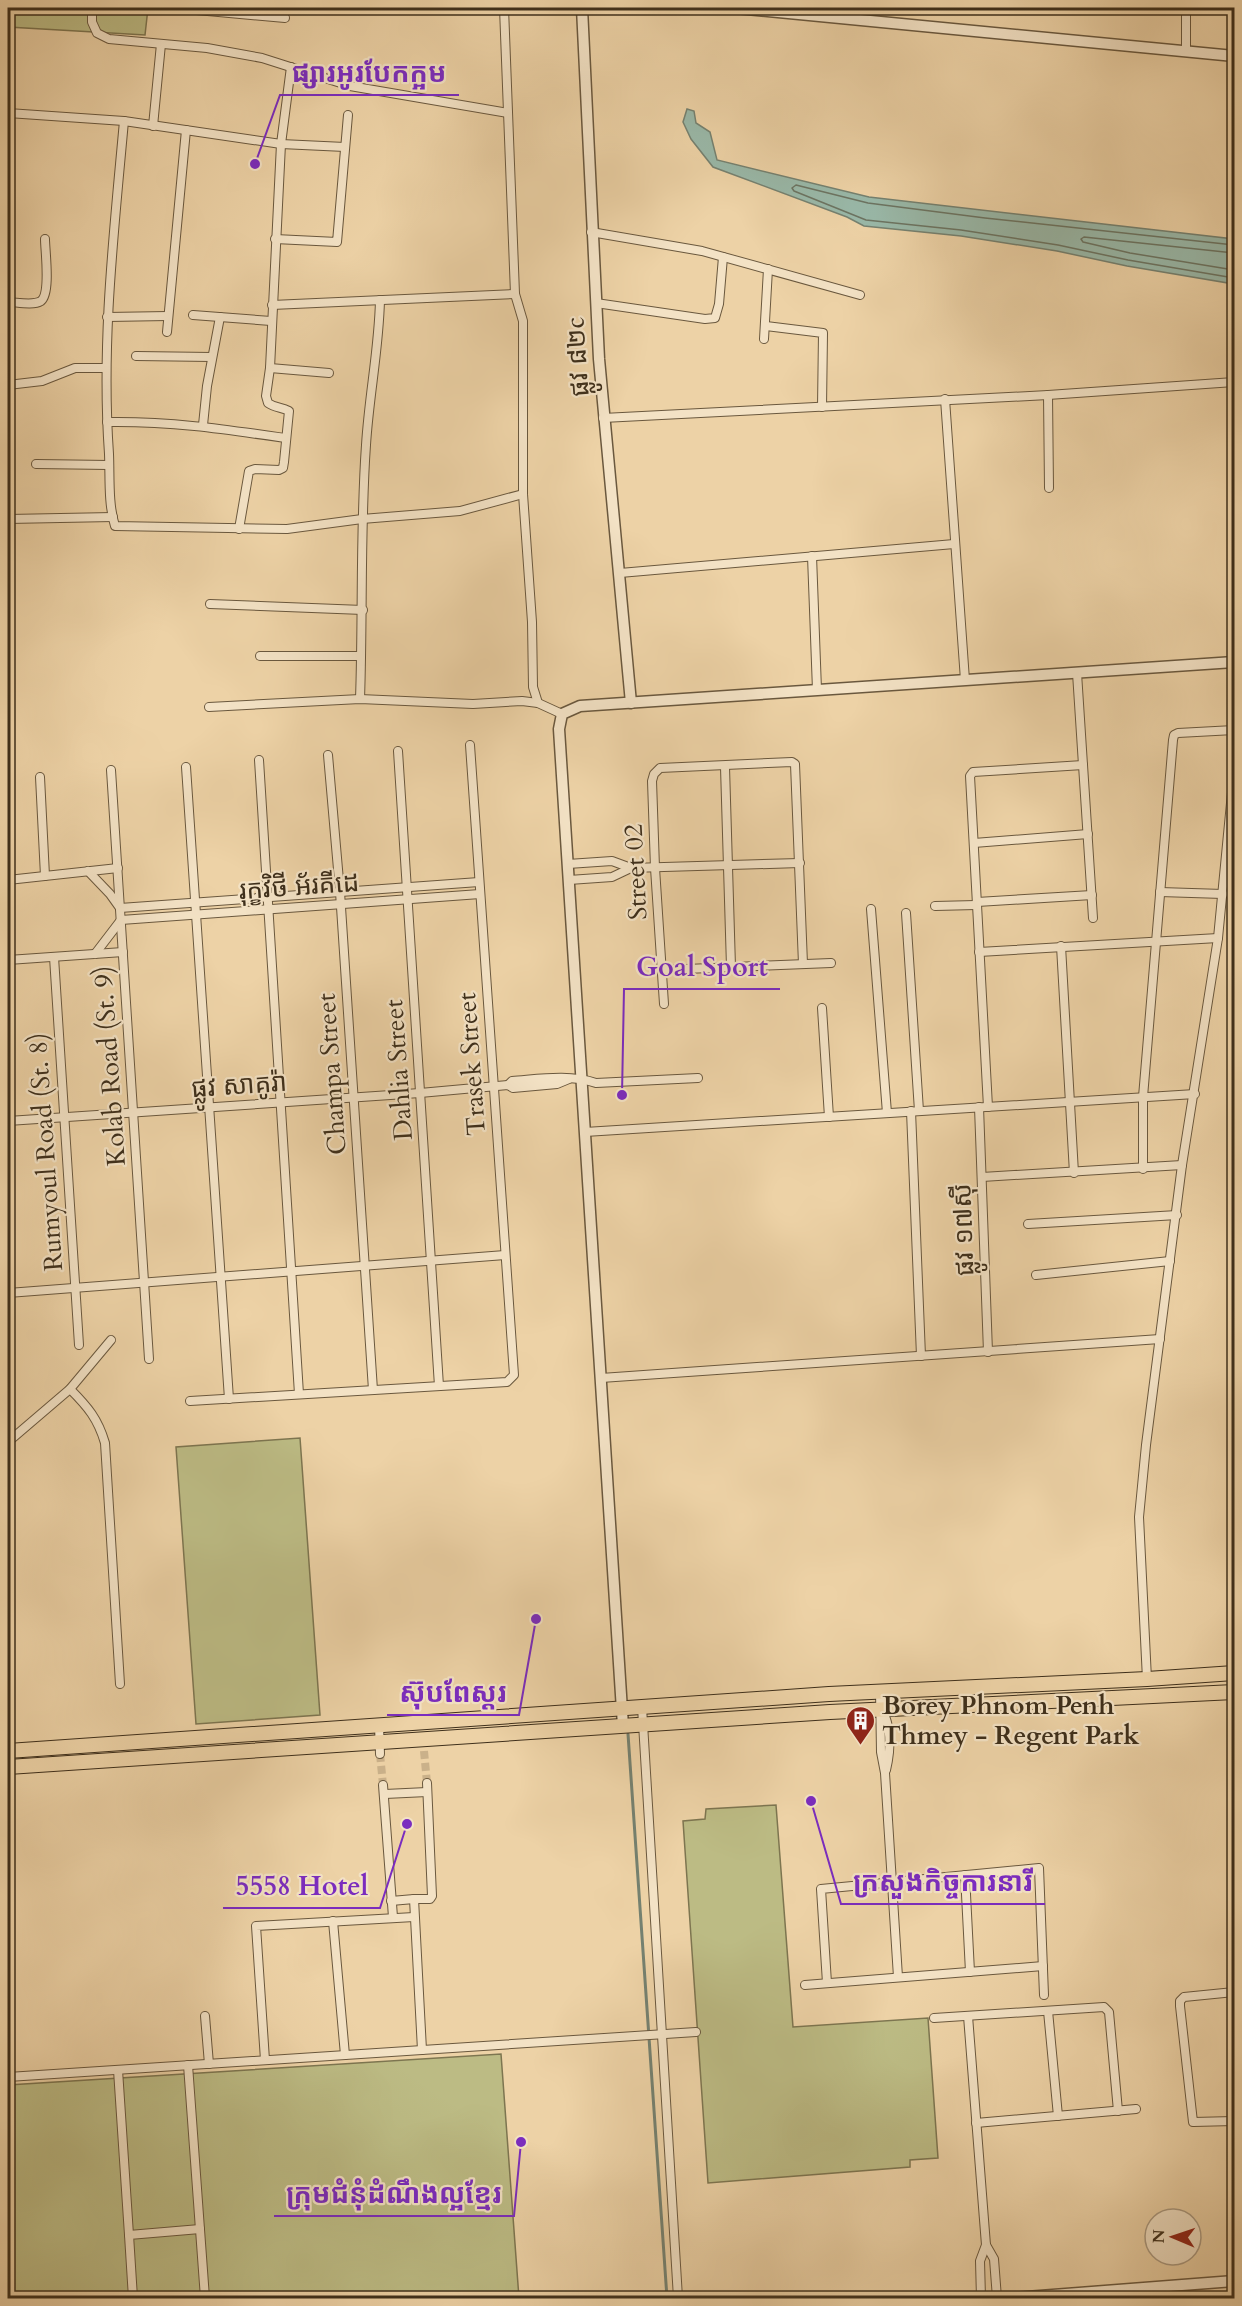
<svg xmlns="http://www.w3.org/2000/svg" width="1242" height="2306" viewBox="0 0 1242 2306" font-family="Cardo,'Noto Sans Khmer',serif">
  <rect width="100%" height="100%" fill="#edd2a6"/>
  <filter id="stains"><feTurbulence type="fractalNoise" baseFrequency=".00333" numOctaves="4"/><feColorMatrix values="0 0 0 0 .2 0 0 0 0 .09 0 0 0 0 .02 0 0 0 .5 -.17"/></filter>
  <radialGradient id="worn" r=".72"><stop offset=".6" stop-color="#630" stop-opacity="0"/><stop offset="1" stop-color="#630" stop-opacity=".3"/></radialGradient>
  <g fill="#bcbb84" stroke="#7d7550" stroke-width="1.5">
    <path d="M8,8H148L145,35L8,27Z"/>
    <path d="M300,1438L320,1715L196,1724L176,1447Z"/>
    <path d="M776,1805L793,2027L928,2018L938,2158L910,2160V2167L708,2183L683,1821L705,1819L706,1809Z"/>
    <path d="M501,2054L519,2298H11L8,2245V2085Z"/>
  </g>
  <path fill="#99b8a8" stroke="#758170" stroke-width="1.5" d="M687,109L694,111L696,123L710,132L717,160L869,197L1234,239V284L1127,266L1057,251L961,236L864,226L847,217L713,167L691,139L683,122Z"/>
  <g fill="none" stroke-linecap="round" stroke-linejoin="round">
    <g stroke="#6c7462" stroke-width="1.5">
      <path d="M1234,245L985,218L868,203L796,185L792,188L794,191L866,220L961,230L1058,245L1128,260L1234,278"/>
      <path d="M1234,253L1084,237L1081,239L1083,242L1130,253L1234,270"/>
    </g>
    <path stroke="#758170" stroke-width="3" d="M628,1734L667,2298"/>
    <g stroke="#cab18a" stroke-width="8" stroke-dasharray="8 4" stroke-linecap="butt">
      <path d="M424,1751L427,1783"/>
      <path d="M380,1754L383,1785"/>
    </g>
    <defs>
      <g id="minor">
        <path d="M92,8V22L97,33L109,39L207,48L262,58L350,86L508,113"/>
        <path d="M175,8L285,18"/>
        <path d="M504,8L515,294L523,321V494L532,622L533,687L538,703"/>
        <path d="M1186,52V8"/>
        <path d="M8,113L124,121L281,144L345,147"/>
        <path d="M124,121C114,232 101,342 109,454C110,477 108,504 115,526L287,529L362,519L460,511L523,494"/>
        <path d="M153,126L161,44"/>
        <path d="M591,232L702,251L860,295"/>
        <path d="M275,239L337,242L348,115"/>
        <path d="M8,302C16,302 33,306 41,301C51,293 45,251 45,239"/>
        <path d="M596,303L705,319L715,318L719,304L723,257"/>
        <path d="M272,305L515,294"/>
        <path d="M193,315L271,321"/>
        <path d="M107,317L168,316"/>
        <path d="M766,326L823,333L822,407"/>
        <path d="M167,332L186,130"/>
        <path d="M764,339L768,269"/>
        <path d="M136,356L212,357"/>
        <path d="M270,368L329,373"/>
        <path d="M8,385L42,381L75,368H105"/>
        <path d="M1048,395L1049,488"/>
        <path d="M945,399L965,680"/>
        <path d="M603,418L1048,395L1234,382"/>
        <path d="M107,422C169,421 223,429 285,438"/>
        <path d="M203,425L207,386L220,317"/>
        <path d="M36,464L109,465"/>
        <path d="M8,519L113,517"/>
        <path d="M239,529L249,471L255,469L279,470L283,468L284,462L289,411C281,407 275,408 268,403L266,396L270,368L281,144L291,67"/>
        <path d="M812,556L817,690"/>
        <path d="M620,573L954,544"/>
        <path d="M210,604L363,610"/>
        <path d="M260,656H361"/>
        <path d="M1077,673L1093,918"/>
        <path d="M360,699C363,614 360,529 366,445C369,396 379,348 380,300"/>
        <path d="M209,707L360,699L473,704L522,701L538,703L562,714"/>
        <path d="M398,751L439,1386"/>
        <path d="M328,755L340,892L373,1390"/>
        <path d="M259,760L299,1394"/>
        <path d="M186,767L229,1399"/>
        <path d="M725,767L731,967"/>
        <path d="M111,770L149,1359"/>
        <path d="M40,777L45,876"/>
        <path d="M974,843L1088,834"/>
        <path d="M568,864L612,861L631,868L800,863"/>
        <path d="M88,871L110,894L120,908L479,882"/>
        <path d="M8,880L118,868"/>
        <path d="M569,880L612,877L631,868"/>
        <path d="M1160,892L1223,894"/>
        <path d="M977,902L1092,895"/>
        <path d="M935,906L976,905"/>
        <path d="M871,909L887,1113"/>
        <path d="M906,913L919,1111"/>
        <path d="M1061,946L1074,1173"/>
        <path d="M979,952L1218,938"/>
        <path d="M95,954L121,920L480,894"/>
        <path d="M54,957L79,1345"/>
        <path d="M8,960L123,952"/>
        <path d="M662,970L831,963"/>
        <path d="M664,1004L655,868L652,781L654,774L660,768L792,762L795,764L803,964"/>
        <path d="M822,1008L829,1117"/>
        <path d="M508,1085L512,1081C540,1079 569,1074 596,1083L698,1078"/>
        <path d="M979,1107L988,1352"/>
        <path d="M988,1107L970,776L973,772L1083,765"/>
        <path d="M911,1111L921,1356"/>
        <path d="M8,1121L420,1093L508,1085L513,1088L557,1084L569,1079"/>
        <path d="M585,1132L1195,1094"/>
        <path d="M1143,1169V1097L1173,740L1174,735L1178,733L1234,730"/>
        <path d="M982,1177L1182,1165"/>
        <path d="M1028,1224L1177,1215"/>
        <path d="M1036,1275L1170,1261"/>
        <path d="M8,1293L505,1255"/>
        <path d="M601,1378L1160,1339"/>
        <path d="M8,1388L9,1406"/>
        <path d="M70,1389C88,1407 98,1419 105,1443L120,1684"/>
        <path d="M190,1401L507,1382L514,1375L470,745"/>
        <path d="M8,1442L70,1389L111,1340"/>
        <path d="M1147,1679L1139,1517L1146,1445L1182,1165L1218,938L1234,772"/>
        <path d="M880,1691L881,1752L885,1773L898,1977"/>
        <path d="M642,1707L678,2298"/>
        <path d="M882,1709C892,1729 891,1749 886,1770"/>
        <path d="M379,1725L380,1754"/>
        <path d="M383,1785L393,1917"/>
        <path d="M385,1794L427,1792"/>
        <path d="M965,1875L970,1972"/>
        <path d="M391,1901L414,1899"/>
        <path d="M333,1921L345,2055"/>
        <path d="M827,1983L821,1889L1039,1868L1044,1995"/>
        <path d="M805,1985L1043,1966"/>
        <path d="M1234,1992L1184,1997L1180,2001V2006L1193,2122L1234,2121"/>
        <path d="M1048,2011L1058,2116"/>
        <path d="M205,2016L209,2064"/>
        <path d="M968,2016L986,2245L994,2259L997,2298"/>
        <path d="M934,2018L1104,2007L1109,2012L1118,2111"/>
        <path d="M422,2050L414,1899H430L432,1896L427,1783"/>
        <path d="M265,2060L256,1926L414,1917"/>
        <path d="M188,2065L205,2298"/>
        <path d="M118,2070L129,2235"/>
        <path d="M8,2077L696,2032"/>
        <path d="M976,2123L1136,2109"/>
        <path d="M133,2298L129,2235L200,2229"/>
        <path d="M981,2298L980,2261L986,2245"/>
      </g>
      <g id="tertiary">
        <path d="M582,8L599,359L631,703"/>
        <path d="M736,8L1234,56"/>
        <path d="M623,1726L559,729L562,714L580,706L1234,662"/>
        <path d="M1014,2298L1234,2281"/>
      </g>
      <g id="primary">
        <path d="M8,1751L829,1694L1147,1679L1234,1673"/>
        <path d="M8,1767L830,1712L1234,1692"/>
      </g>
    </defs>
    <use href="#minor" stroke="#6a583e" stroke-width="10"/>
    <use href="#tertiary" stroke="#6a583e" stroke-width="13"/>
    <use href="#primary" stroke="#3e2f1b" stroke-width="16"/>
    <use href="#minor" stroke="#f3e2c5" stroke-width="8"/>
    <use href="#tertiary" stroke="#f3e2c5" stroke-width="10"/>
    <use href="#primary" stroke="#edd2a6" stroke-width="14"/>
  </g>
  <defs>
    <symbol id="building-pin" viewBox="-11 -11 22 30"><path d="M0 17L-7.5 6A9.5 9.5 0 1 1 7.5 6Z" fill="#8f2418" stroke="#f3e2c5"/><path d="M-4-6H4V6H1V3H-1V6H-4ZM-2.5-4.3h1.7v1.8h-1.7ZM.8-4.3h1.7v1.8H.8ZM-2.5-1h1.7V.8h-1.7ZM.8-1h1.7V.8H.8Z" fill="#fff"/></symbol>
  </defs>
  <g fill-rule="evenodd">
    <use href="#building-pin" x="844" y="1704" width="33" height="45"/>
  </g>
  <g text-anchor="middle" stroke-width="4.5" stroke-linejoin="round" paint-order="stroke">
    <g font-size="26" fill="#3e2f1b" stroke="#f3e2c5">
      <text transform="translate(577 357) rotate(-94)" y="9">ផ្លូវ ៨២c</text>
      <text transform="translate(635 872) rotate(-93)" y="9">Street 02</text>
      <text transform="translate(299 886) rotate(-4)" y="9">រុក្ខវិថី អ័រគីដេ</text>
      <text transform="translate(471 1064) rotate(-94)" y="9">Trasek Street</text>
      <text transform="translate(109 1066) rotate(-94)" y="9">Kolab Road (St. 9)</text>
      <text transform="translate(398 1070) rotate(-94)" y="9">Dahlia Street</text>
      <text transform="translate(331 1074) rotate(-94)" y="9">Champa Street</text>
      <text transform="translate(239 1085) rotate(-4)" y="9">ផ្លូវ សាគូរ៉ា</text>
      <text transform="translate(45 1152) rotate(-94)" y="9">Rumyoul Road (St. 8)</text>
      <text transform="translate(963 1230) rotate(-92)" y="9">ផ្លូវ ១៧ស៊ី</text>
    </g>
    <g font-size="26" font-weight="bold" fill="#3e2f1b" stroke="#f3e2c5" text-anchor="start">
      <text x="882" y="1714">Borey Phnom Penh<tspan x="882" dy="30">Thmey - Regent Park</tspan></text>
    </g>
  </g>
  <path fill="none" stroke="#7b2cbf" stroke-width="2" d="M255 164L280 95H459M622 1095L624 989H780M536 1619L519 1715H387M811 1801L841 1904H1045M407 1824L380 1908H223M521 2142L514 2216H274"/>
  <g fill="#7b2cbf" stroke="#f3e2c5" stroke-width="2">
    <circle cx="255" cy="164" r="6"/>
    <circle cx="622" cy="1095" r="6"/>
    <circle cx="536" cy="1619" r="6"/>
    <circle cx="811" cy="1801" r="6"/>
    <circle cx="407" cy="1824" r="6"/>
    <circle cx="521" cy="2142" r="6"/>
  </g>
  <g font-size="27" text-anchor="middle" font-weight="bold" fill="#7b2cbf" stroke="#f3e2c5" stroke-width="4.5" stroke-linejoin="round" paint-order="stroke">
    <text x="369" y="82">ផ្សារអូរបែកក្អម</text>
    <text x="702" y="976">Goal Sport</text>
    <text x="453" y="1702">ស៊ុបពែស្តរ</text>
    <text x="943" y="1891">ក្រសួងកិច្ចការនារី</text>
    <text x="302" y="1895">5558 Hotel</text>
    <text x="394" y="2203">ក្រុមជំនុំដំណឹងល្អខ្មែរ</text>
  </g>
  <rect width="1242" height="2306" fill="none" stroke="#edd2a6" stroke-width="30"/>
  <rect x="9" y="9" width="1224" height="2288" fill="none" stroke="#3e2f1b" stroke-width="3"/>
  <rect x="15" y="15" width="1212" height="2276" fill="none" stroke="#3e2f1b" stroke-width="1.5"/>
  <g transform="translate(1173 2237) rotate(272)"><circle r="28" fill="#f3e2c5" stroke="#ab9a81" stroke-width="1.5"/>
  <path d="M0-4.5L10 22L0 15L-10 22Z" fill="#8f2418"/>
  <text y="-9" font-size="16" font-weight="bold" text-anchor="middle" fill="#3e2f1b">N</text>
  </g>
  <rect width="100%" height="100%" filter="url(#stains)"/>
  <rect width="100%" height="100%" fill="url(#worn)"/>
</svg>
